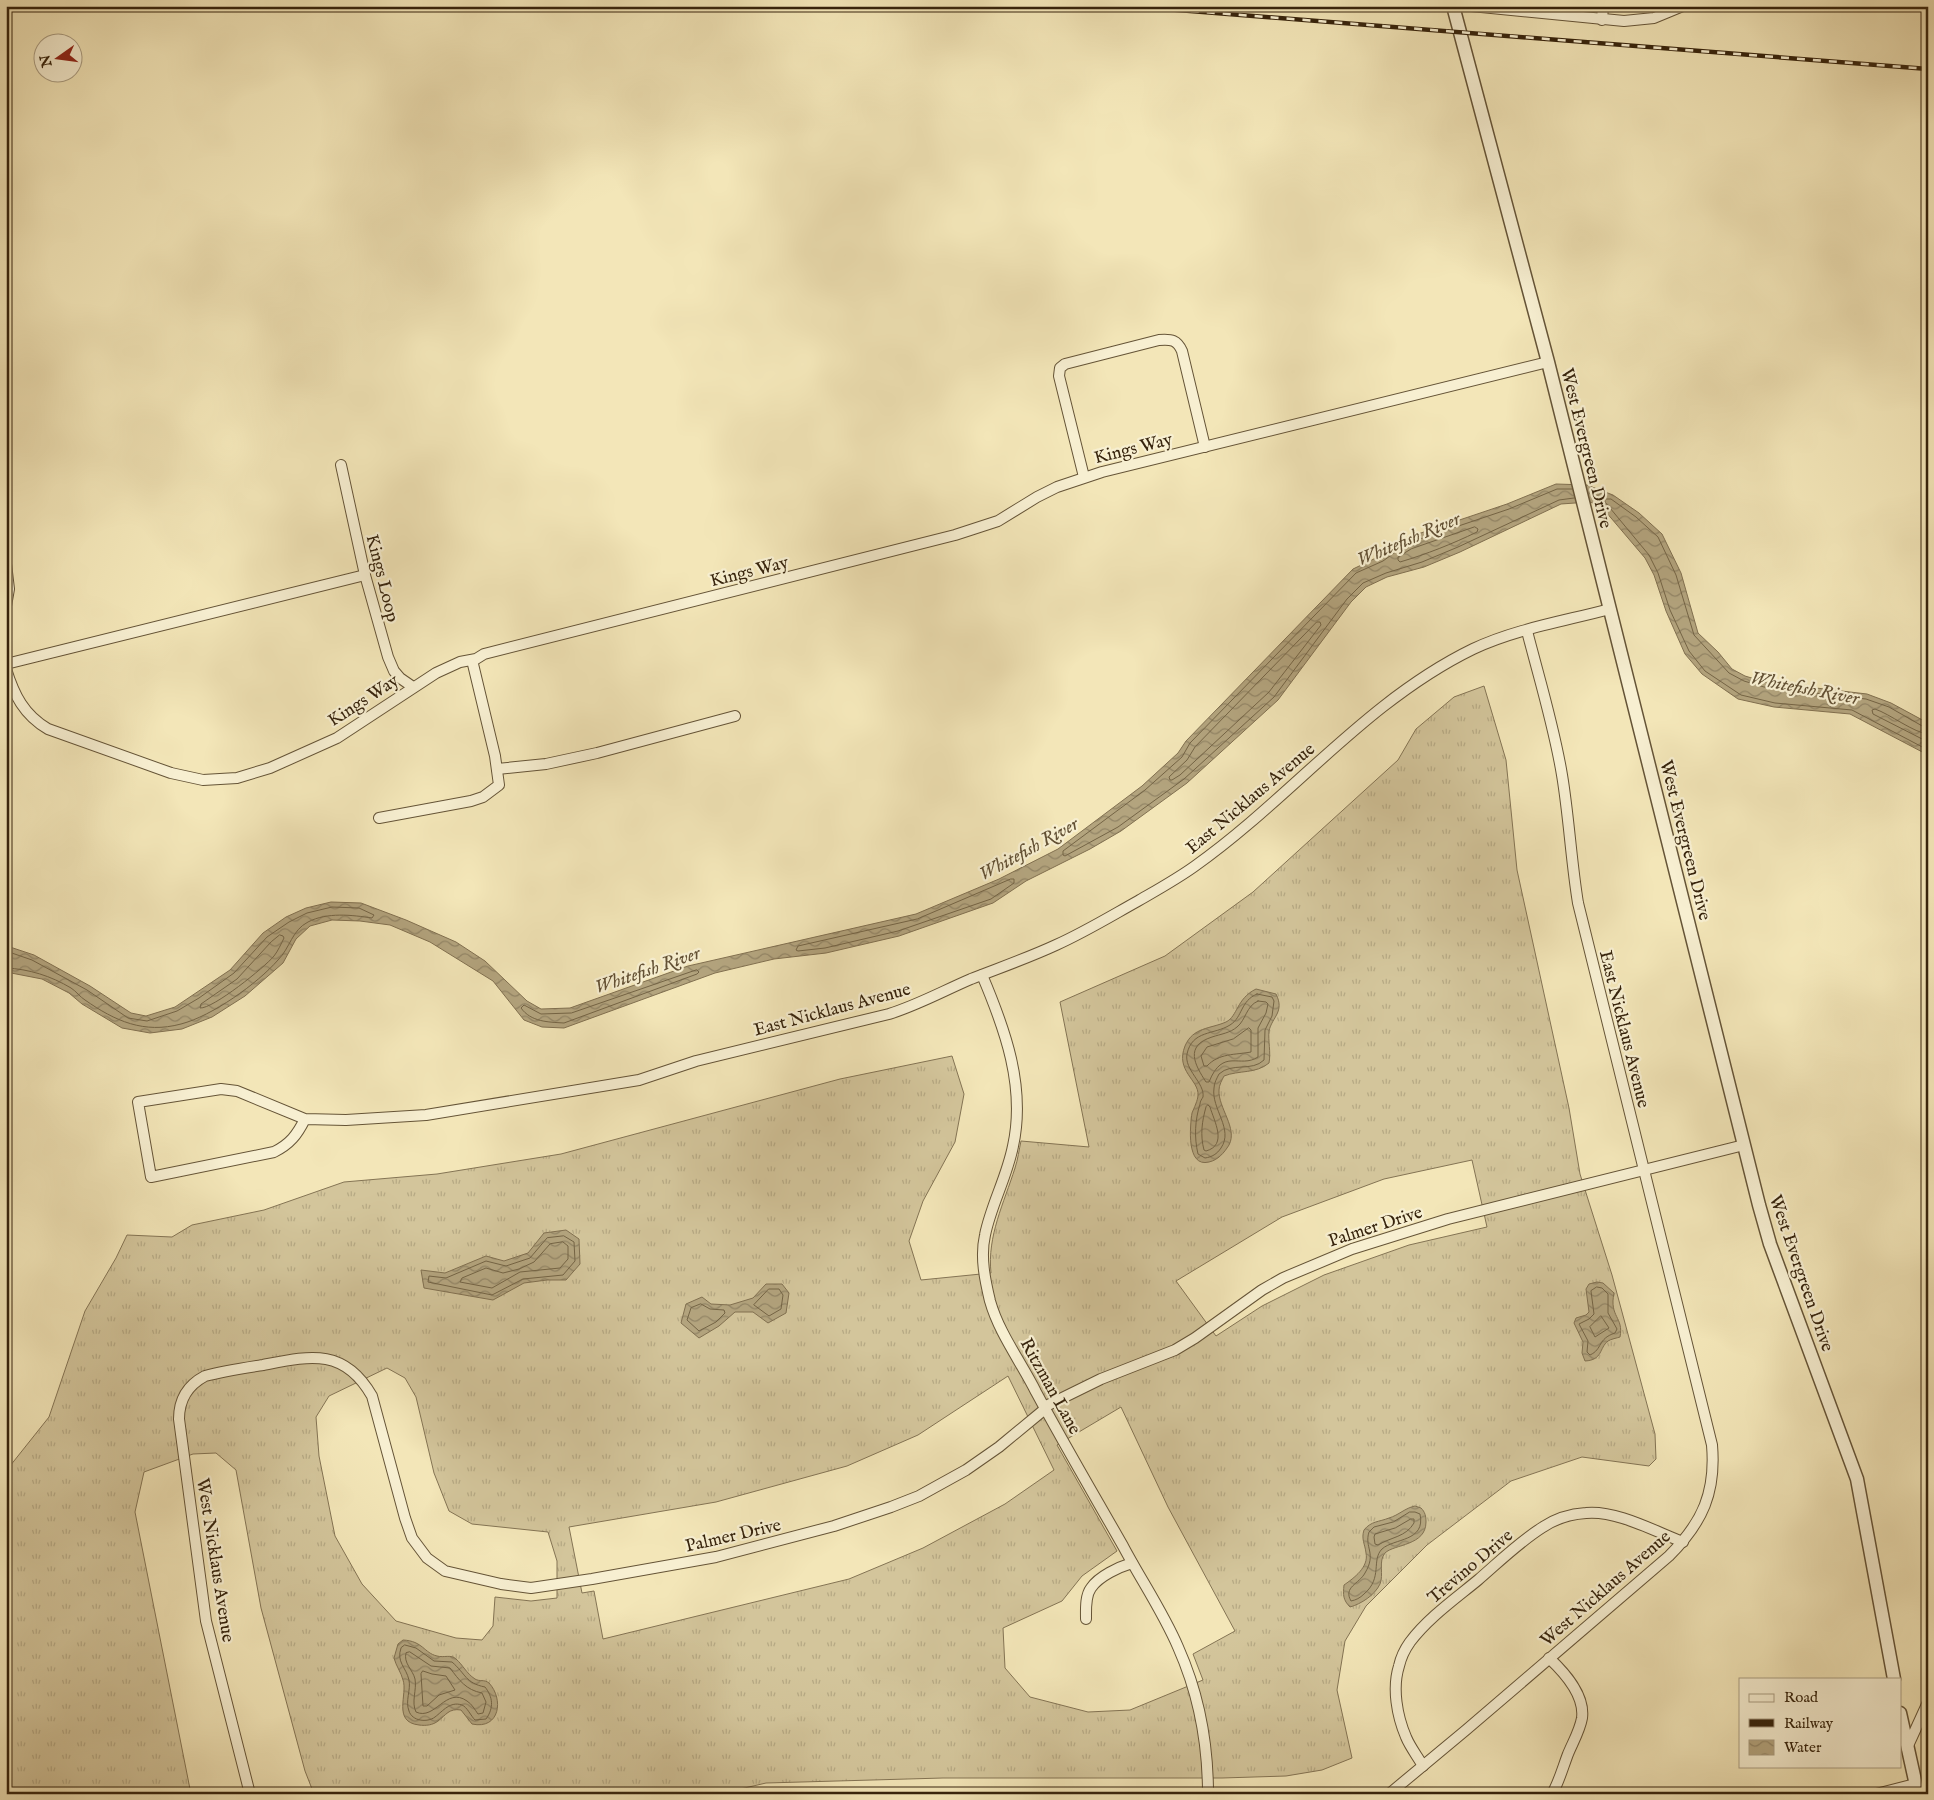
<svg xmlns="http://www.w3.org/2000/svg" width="1934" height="1800" viewBox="0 0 1934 1800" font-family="'IM FELL English',serif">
  <defs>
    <pattern id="grass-tufts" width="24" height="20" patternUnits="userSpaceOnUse" patternTransform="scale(1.25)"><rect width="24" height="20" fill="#d3c59b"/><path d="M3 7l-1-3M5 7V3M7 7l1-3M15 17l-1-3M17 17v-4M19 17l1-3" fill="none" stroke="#b6a984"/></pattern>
    <pattern id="water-waves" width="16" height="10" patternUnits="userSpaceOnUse" patternTransform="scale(1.25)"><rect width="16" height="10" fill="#b3a47e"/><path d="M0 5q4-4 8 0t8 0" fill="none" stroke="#928566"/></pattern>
  </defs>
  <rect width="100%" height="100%" fill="#f3e6b8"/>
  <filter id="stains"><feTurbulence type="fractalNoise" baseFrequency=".004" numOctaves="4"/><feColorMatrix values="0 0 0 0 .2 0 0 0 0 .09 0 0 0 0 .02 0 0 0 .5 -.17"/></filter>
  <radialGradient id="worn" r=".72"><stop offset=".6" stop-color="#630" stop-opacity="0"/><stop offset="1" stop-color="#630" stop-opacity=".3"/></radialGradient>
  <path fill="url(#grass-tufts)" stroke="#847454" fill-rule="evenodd" d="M1484,686L1506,760L1517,870L1569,1108L1580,1174L1612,1275L1655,1434L1656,1459L1649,1466L1582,1457L1511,1481L1427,1545L1366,1606L1345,1641L1337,1690L1352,1758L1322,1770L1286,1776L1222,1778H943L766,1783L719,1794H314L305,1771L261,1608L236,1470L216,1453L193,1454L144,1472L135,1512L191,1794H6V1471L49,1417L85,1311L116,1258L127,1235L172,1237L192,1225L264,1210L344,1182L437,1174L561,1154L840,1079L952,1056L964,1094L955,1142L923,1201L909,1241L921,1280L991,1273C987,1236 1004,1203 1015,1168C1018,1159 1019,1150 1021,1141L1089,1147L1060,1002L1165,956L1253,892L1398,760L1416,729L1454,697ZM1472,1160L1487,1227L1409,1245L1324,1275L1262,1306L1216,1336L1176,1281L1282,1217L1384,1179ZM387,1368L405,1378L416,1397L434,1473L449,1511L472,1524L548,1532L557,1561V1598L531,1601L495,1597L493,1626L482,1640L456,1638L396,1621L362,1584L335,1536L319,1456L316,1417L329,1396ZM1008,1376L1054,1470L1005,1504L923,1548L849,1579L603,1639L594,1591L582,1593L569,1527L716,1502L847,1466L918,1435ZM1121,1407L1168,1507L1235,1631L1193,1654L1203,1680L1130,1710L1088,1712L1030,1697L1005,1668L1003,1628L1062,1601L1082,1576L1117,1551L1057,1445Z"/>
  <g fill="url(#water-waves)" stroke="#817050">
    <path d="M1556,484L1587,485L1613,495L1639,513L1662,534L1681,573L1698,633L1718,652L1732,669L1745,676L1765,682L1867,694L1891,703L1928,723V755L1850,714L1774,707L1738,699L1702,674L1685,654L1666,611L1654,575L1645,558L1600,505L1589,502L1561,504L1460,552L1424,567L1387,577L1366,587L1351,602L1278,700L1187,783L1121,831L1090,849L1026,881L993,903L899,936L826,953L774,959L715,973L564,1028L542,1027L524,1020L493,981L430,942L390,925L360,921L332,920L310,926L296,939L283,963L245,996L212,1017L182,1029L150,1033L122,1028L82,1004L69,993L42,979L6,972V946L10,947L34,955L90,986L131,1013L146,1016L175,1007L230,970L263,933L286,917L306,908L331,902L361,903L406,920L456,942L485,961L527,1001L541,1009L570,1008L688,966L916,914L999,879L1058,849L1142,786L1178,753L1186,741L1353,569L1380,556L1406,538L1507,504Z"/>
    <path d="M1256,989L1276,994C1285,1012 1272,1017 1269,1031C1268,1041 1271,1052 1269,1063C1256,1074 1239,1070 1224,1076C1222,1080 1219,1085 1219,1090C1218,1108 1238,1128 1229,1145C1224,1153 1218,1160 1209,1162C1186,1168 1190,1126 1192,1113C1194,1108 1198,1100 1198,1095C1199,1080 1175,1071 1185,1046C1193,1027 1210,1029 1226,1022C1238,1016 1236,999 1256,989Z"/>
    <path d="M566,1230L579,1239L580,1264L566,1280H547L524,1283L493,1300L424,1288L421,1270L445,1273L486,1256L504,1261L528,1253L544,1233Z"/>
    <path d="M1597,1282L1603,1283L1614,1293C1609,1317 1624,1317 1620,1337C1617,1338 1611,1339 1608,1341C1599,1348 1603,1360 1585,1361L1582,1353L1583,1342L1574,1323L1576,1318L1586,1315L1589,1312L1586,1289L1589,1284Z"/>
    <path d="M766,1284H782L789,1293L786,1313L768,1323L753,1312H735L719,1326L699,1338L681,1323L686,1304L702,1297L711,1304L730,1305L753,1298Z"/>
    <path d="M1415,1506L1421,1508C1425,1512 1426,1516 1426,1522C1426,1546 1394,1544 1385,1553C1378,1561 1384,1575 1380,1584C1375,1595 1361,1604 1350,1607C1343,1600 1343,1595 1344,1585C1354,1578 1369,1567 1366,1553C1365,1544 1361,1539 1364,1530C1371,1521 1379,1522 1389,1518C1399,1515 1405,1508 1415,1506Z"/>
    <path d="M403,1640C423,1641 424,1653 437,1656C444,1658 451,1654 456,1659C463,1665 466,1673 475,1679C480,1682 484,1679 489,1683C504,1699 500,1730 472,1724L461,1710C449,1708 446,1715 438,1721C433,1725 426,1726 419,1725C392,1722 408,1694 403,1680C401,1672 396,1666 394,1658L398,1644Z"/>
  </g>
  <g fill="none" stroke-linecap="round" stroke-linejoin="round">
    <g stroke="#746445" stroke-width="1">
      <path d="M1572,489H1557L1509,509L1408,543L1383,561L1356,573L1190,743L1182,757L1145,790L1063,851V855L1065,856L1118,827L1184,779L1274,697L1347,599L1363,583L1386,573L1422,562L1458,547L1559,500L1574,498"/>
      <path d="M1475,527L1478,529L1477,532C1452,544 1427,554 1400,562L1398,560V557L1411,549Z"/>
      <path d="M1317,622H1320L1321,625L1269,692L1180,775L1172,780H1170L1169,777L1187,760L1195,747Z"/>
      <path d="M1928,727H1924L1889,707L1866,699L1764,687L1744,681L1729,673L1694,635L1676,575L1658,537L1636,517L1611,499H1605V502L1649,555L1658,573L1670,610L1689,651L1705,671L1741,695L1775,703L1852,710L1928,750"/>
      <path d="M1928,734C1914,733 1890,714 1875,709L1872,710L1873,714L1928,742"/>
      <path d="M1011,879H1014V883L991,899L898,931L825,948L798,951L796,950L798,946L917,919Z"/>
      <path d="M280,935L283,936L284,938C281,944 278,951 274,956C265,967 213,1009 200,1008L201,1004L237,979L271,942Z"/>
      <path d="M6,951L32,960L87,990L128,1018L147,1021L177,1011L199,998L234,973L267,937L289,922L307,913L332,907L359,908L374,915L372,918C352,915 327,912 308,922C292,930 290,948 278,960C257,984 212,1016 181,1024C144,1034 115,1021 85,1000C80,997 76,991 71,988C51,976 29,969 6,968"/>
      <path d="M697,970L699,972L697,974L564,1023C548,1022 531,1022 521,1008L524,1005L541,1014L571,1013Z"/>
      <path d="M1257,994L1272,997L1274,1001L1272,1016L1265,1030L1264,1060C1252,1072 1232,1062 1219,1074C1217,1078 1214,1083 1214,1088C1211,1109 1234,1129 1221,1148C1217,1154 1212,1157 1205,1158L1198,1154C1194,1137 1195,1120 1200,1104C1200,1101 1202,1099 1203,1097C1205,1083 1184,1070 1187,1054C1192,1030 1214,1035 1230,1025C1243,1017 1240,1001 1257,994Z"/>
      <path d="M1258,1001L1266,1002L1268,1004L1266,1013L1258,1028V1057C1240,1069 1223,1047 1209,1082H1206C1195,1065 1184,1046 1212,1037C1221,1034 1230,1033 1237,1027C1246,1020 1246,1006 1258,1001Z"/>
      <path d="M1249,1028L1251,1030V1052C1235,1055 1219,1053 1207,1066H1204L1201,1056L1207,1047L1233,1039Z"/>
      <path d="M1208,1105L1210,1107C1214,1121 1228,1145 1206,1151L1204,1150C1200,1135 1202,1121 1206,1107Z"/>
      <path d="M564,1236L574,1242L575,1261L563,1275L523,1279L492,1295L428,1282L429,1276L446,1278L486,1261L506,1266L530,1258L547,1238Z"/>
      <path d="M563,1242L568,1246V1259L560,1268L520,1272L492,1288L460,1282L462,1278L486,1268L503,1273L519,1269L534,1262L550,1244Z"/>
      <path d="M1597,1287L1602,1288L1608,1294V1313L1617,1329L1615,1333C1597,1339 1603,1349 1590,1355L1587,1352L1588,1341L1579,1324L1589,1319L1594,1314L1591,1291Z"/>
      <path d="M769,1289H779L783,1295L781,1309L769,1316L754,1305Z"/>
      <path d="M701,1304L710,1309L724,1310L725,1313L716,1322L699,1331L687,1320L691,1308Z"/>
      <path d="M1601,1316L1609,1328L1595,1337L1590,1327Z"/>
      <path d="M1410,1512H1415L1420,1514C1426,1542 1394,1538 1382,1549C1371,1560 1383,1578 1364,1594C1360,1598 1356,1600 1351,1601C1343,1587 1359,1584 1365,1573C1377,1553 1364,1548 1369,1532L1374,1527L1393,1522Z"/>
      <path d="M1411,1519H1414V1523C1406,1537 1391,1537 1378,1545L1375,1544L1374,1537L1375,1534L1395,1528Z"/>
      <path d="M405,1645L416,1648L434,1661L452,1662C466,1674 465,1683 485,1687C493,1697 494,1708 486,1719L475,1720C471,1716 467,1707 462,1705C450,1701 443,1711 435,1717C427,1723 412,1721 409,1711C405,1701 411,1690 409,1680C406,1667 396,1662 401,1648Z"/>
      <path d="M410,1652L431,1666L450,1668C459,1680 466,1690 482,1693L486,1702L483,1713L478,1714C475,1710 472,1704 467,1701C446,1686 435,1721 416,1712C411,1702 417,1690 415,1679C413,1670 403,1663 406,1653Z"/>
      <path d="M423,1671L432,1674L446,1676L455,1690L439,1695L427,1706H423L421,1674Z"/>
    </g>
    <defs>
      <g id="minor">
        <path d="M1471,6L1624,21L1654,18L1683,6"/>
        <path d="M1602,20L1603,6"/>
        <path d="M341,465L365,575L388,657L394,671L400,678L413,687"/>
        <path d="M1084,477L1059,376L1060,368L1065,364L1159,340C1172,339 1177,340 1182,351L1205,447"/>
        <path d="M6,564L9,589L6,606"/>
        <path d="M6,664L365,575"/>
        <path d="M6,669C14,695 24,715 48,729L171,773L203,780L237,778L270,768L337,738L436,673L460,662L476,659L484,654L955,535L998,521L1037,497L1057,487L1102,472L1548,362"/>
        <path d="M497,769L546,764L597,753L735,716"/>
        <path d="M379,818L471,801L483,797L499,785L495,756L472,660"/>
        <path d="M982,975C1005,1029 1026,1087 1013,1146C1007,1177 991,1205 985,1235C980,1257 985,1280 990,1301C999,1333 1021,1362 1036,1392C1064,1444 1094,1495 1123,1546C1141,1580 1163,1612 1178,1647C1199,1694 1208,1743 1208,1794"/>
        <path d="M305,1119C297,1135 290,1144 274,1152L151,1177L138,1102L221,1089L237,1091L305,1119L346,1120L426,1115L639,1080L696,1061L889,1014C918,1005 943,991 971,979C999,968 1028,958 1056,945C1085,932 1111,916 1138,901C1157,890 1177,879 1195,866C1291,798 1366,701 1473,649C1515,629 1565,621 1610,609"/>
        <path d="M1044,1407L1101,1379L1175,1350L1195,1338L1262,1290L1283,1278L1352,1249L1448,1219L1744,1145"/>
        <path d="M1086,1619C1086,1610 1085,1596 1091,1588C1099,1576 1119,1567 1132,1563"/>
        <path d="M1549,1658C1565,1673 1585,1695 1582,1718C1580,1730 1573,1742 1568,1754C1563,1767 1559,1782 1552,1794"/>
        <path d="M1907,1748L1928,1702"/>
        <path d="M1423,1766C1418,1757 1410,1747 1406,1737C1397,1716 1392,1688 1399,1666C1401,1657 1405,1649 1410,1642C1428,1618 1455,1599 1478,1580C1499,1562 1519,1542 1543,1527C1555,1519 1571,1514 1586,1513C1616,1510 1654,1531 1683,1542"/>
        <path d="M250,1794L206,1621L179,1419C179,1400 188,1385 205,1376C224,1371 244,1368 263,1365C309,1356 344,1347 372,1396L405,1518L412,1538L427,1558L445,1571L501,1584L531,1588L592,1579L716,1557L834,1526L891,1507L919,1496L966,1470L999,1447L1045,1409"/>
        <path d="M1389,1794L1466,1730L1669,1556C1703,1522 1716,1492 1712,1445L1578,903C1571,860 1569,817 1562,775C1554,726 1539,678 1527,631"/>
        <path d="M1876,1794L1915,1784"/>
      </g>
      <g id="tertiary">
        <path d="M1453,6L1548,362L1759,1205L1770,1244L1857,1479L1894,1679"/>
        <path d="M1900,1713L1918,1794"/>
      </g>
    </defs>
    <use href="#minor" stroke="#655437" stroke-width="12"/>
    <use href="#tertiary" stroke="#655437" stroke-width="15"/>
    <use href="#minor" stroke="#f7efd1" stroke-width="10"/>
    <use href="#tertiary" stroke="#f7efd1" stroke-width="12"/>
    <defs>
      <path id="rail" d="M1127,6L1928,69"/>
    </defs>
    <use href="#rail" stroke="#36230c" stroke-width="4.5"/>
    <use href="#rail" stroke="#f7efd1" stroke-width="2.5" stroke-dasharray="8" stroke-linecap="butt"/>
  </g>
  <g text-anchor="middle" stroke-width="4.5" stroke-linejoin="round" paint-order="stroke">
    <g font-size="18" fill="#36230c" stroke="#f7efd1">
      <text transform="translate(1133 448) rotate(-14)" y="6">Kings Way</text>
      <text transform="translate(1587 448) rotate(76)" y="6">West Evergreen Drive</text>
      <text transform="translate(749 571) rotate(-14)" y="6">Kings Way</text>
      <text transform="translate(383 578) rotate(76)" y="6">Kings Loop</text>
      <text transform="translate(363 700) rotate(-33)" y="6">Kings Way</text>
      <text transform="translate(1250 798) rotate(-40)" y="6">East Nicklaus Avenue</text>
      <text transform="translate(1686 840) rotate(76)" y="6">West Evergreen Drive</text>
      <text transform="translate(832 1009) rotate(-15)" y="6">East Nicklaus Avenue</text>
      <text transform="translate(1625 1029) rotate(76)" y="6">East Nicklaus Avenue</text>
      <text transform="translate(1375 1226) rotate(-18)" y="6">Palmer Drive</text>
      <text transform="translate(1802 1273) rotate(71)" y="6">West Evergreen Drive</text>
      <text transform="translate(1051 1386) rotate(61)" y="6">Ritzman Lane</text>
      <text transform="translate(733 1535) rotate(-13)" y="6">Palmer Drive</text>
      <text transform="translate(216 1560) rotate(81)" y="6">West Nicklaus Avenue</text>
      <text transform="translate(1470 1566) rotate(-40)" y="6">Trevino Drive</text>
      <text transform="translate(1605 1588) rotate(-41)" y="6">West Nicklaus Avenue</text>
    </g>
    <g font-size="19" font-style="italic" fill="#625034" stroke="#f7efd1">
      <text transform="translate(1408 538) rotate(-23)" y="7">Whitefish River</text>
      <text transform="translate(1805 687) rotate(11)" y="7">Whitefish River</text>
      <text transform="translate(1028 848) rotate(-29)" y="7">Whitefish River</text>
      <text transform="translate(647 969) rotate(-19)" y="7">Whitefish River</text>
    </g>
  </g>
  <rect width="1934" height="1800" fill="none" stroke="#f3e6b8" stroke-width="25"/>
  <rect x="8" y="8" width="1919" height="1785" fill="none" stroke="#36230c" stroke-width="2.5"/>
  <rect x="12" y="12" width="1909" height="1775" fill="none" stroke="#36230c"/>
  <rect x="1739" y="1678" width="162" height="90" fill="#f7efd1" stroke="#aa9d82"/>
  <rect x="1749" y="1694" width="25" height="8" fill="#f7efd1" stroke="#aa9d82"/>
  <text x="1784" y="1702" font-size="15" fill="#36230c">Road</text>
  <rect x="1749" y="1719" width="25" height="8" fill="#36230c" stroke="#aa9d82"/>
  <text x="1784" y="1728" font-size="15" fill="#36230c">Railway</text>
  <rect x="1749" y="1740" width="25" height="15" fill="url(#water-waves)" stroke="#aa9d82"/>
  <text x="1784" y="1752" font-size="15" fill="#36230c">Water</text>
  <g transform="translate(58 58) rotate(256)"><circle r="24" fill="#f7efd1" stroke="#aa9d82"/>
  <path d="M0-4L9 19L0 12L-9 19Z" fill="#8f2418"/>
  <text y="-8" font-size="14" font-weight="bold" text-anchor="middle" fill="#36230c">N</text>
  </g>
  <rect width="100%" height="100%" filter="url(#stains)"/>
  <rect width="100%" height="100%" fill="url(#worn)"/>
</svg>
